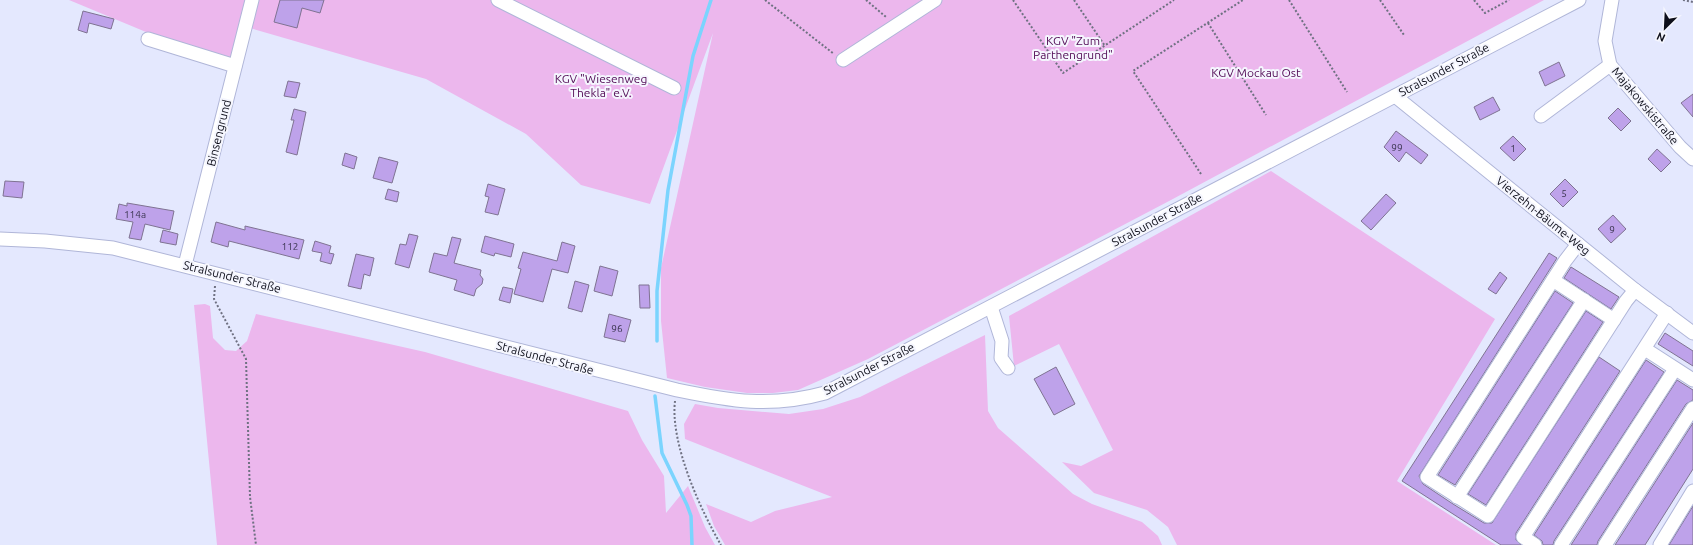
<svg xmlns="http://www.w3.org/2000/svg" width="1693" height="545" viewBox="0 0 1693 545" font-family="Ubuntu,sans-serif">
  <rect width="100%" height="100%" fill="#e4e8fe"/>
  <g fill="#ecb7ed">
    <path d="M69,0H248L233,58L146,32Z"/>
    <path d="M256,0H1544L1171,200L868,359L798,390L773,393H747L705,387L667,378L661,321V268L713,33L650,204L581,185L526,134L426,79L250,28Z"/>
    <path d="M1271,171L1495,319L1397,481L1496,545H1177L1168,527L1147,510L1094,493L1062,462L1081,466L1113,450L1059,344L1014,366L1009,316Z"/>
    <path d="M205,304L210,306L213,338L225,350L236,351L247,341L256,314L425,352L628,411L642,440L664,476L666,513L688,486L705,527L715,545H217L194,305Z"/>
    <path d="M985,335L988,411L998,428L1073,494L1092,504L1142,522L1158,536L1162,545H725L714,526L706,504L751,522L775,511L832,497L685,439L684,424L695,404L718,408L789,414L823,409L860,397Z"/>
  </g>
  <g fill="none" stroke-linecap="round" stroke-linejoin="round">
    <g stroke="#7bd4fe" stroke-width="3.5">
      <path d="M657,341V291L668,190L693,56L711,0"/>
      <path d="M655,396L662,453L687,505L691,516L692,545"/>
    </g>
  </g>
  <g fill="#bea2ea" stroke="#7f7392">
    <path d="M280,0H324L320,13L302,8L297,28L274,22Z"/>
    <path d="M83,11L114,19L111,29L89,23L87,33L78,30Z"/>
    <path d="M1559,62L1565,76L1545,86L1539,72Z"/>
    <path d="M288,81L300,83L296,98L284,96Z"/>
    <path d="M1693,94V117L1681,103Z"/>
    <path d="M1493,97L1500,110L1480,120L1474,107Z"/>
    <path d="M1618,108L1631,121L1621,131L1608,118Z"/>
    <path d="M294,109L306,112L297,155L286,152L294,120H291Z"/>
    <path d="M1396,131L1428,155L1421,164L1406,152L1399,162L1384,147Z"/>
    <path d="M1513,136L1526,149L1514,161L1500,148Z"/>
    <path d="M1657,149L1671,162L1661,172L1648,159Z"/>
    <path d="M345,153L357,157L354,169L342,165Z"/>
    <path d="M379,157L398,162L392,183L373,178Z"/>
    <path d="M1565,179L1578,192L1563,207L1550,194Z"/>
    <path d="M5,181L24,182L22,198L3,196Z"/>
    <path d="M488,184L505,189L498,215L485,212L489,197L485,196Z"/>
    <path d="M388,189L399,192L397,202L385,199Z"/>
    <path d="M1386,194L1396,203L1371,230L1361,221Z"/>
    <path d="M127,203L174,211L170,230L145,224L141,240L129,238L133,222L116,219L119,204L127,206Z"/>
    <path d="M1613,215L1626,229L1611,243L1598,229Z"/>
    <path d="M216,222L245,230V226L304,240L299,259L229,241L228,247L211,242Z"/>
    <path d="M163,230L178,234L176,245L160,242Z"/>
    <path d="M409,234L418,236L409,268L395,264L400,244L406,245Z"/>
    <path d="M485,236L514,244L511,257L495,253L494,256L481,252Z"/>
    <path d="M452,237L461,239L454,263L481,270L480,275L483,279L482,284L476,289L474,296L454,290L457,280L429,272L434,253L447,256Z"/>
    <path d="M315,241L331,246L329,253L334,254L331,264L320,261L322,253L312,251Z"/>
    <path d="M562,242L575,246L568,273L552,269L543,302L514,294L521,269L518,268L523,252L557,261Z"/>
    <path d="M1549,253L1557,258L1419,476L1423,484L1453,504L1484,523H1492L1599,357L1620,371L1516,533V540L1521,545H1501L1402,481Z"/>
    <path d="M356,254L374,258L370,276L364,274L361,289L348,286Z"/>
    <path d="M600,266L618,271L612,296L594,291Z"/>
    <path d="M1571,267L1619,297L1611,309L1564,278Z"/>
    <path d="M1500,272L1507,278L1496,294L1488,289Z"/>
    <path d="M575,281L589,285L582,312L568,308Z"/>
    <path d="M639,285H649L650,308H640Z"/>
    <path d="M503,287L513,289L510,303L499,300Z"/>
    <path d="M1555,291L1573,303L1455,485L1438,475Z"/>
    <path d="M1586,311L1603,322L1486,505L1468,494Z"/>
    <path d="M609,314L631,320L625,342L604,337Z"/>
    <path d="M1665,333L1693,351V366L1658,344Z"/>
    <path d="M1646,360L1664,372L1554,541L1553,545H1543L1542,541L1534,535Z"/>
    <path d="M1056,367L1075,404L1054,415L1034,379Z"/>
    <path d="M1677,380L1693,390V400L1686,404L1598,541L1597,545H1571Z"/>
    <path d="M1693,423V469L1645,545H1615Z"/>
    <path d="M1693,506V545H1669Z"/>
  </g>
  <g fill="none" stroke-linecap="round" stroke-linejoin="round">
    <defs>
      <g id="minor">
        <path d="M498,0L674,88"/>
        <path d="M1612,0L1605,41L1610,65L1680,147L1693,159"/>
        <path d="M148,39L235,66"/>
        <path d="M843,60L935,0"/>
        <path d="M1395,96L1635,290L1693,333"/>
        <path d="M1541,116L1610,65"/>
        <path d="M0,239L45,241L113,248L677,390C730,401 771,408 825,393L1579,0"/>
        <path d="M1578,244L1565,261L1427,477L1488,516L1626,301L1635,290"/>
        <path d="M185,265L252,0"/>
        <path d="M1553,280L1614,320"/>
        <path d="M991,307L1002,341L1001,358L1008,368"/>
        <path d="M1645,349L1693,380"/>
        <path d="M1457,497L1584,300"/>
        <path d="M1535,545L1523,537L1667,313"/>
        <path d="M1561,545L1675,369"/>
        <path d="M1605,545L1693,408"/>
        <path d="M1660,545L1693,491"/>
      </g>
    </defs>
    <use href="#minor" stroke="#b0b6d8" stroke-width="15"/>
    <g stroke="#6f7182" stroke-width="2" stroke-dasharray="2 2" stroke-linecap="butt">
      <path d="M765,0L834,54"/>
      <path d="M866,0L886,17"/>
      <path d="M1013,0L1063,73L1174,0"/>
      <path d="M1074,0L1105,46"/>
      <path d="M1289,0L1347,92"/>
      <path d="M1380,0L1404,35"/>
      <path d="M1474,0L1485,13L1509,0"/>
      <path d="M1683,0L1693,2"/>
      <path d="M1208,23L1266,115"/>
      <path d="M1201,174L1133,71L1243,0"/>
      <path d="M215,286L214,299L246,359L250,497L256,545"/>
      <path d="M675,401C670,443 700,509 721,545"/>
    </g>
    <use href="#minor" stroke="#fff" stroke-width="13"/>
  </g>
  <g text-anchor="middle" stroke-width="4" stroke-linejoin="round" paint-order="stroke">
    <g font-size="10" fill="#3a344f">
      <text x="1397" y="151">99</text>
      <text x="1513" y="152">1</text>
      <text x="1564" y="197">5</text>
      <text x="135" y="218">114a</text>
      <text x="1612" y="233">9</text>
      <text x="290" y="250">112</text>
      <text x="617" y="332">96</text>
    </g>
    <g font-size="12" fill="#520c56" stroke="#f5f6fe">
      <text x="1073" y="45">KGV "Zum<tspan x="1073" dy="14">Parthengrund"</tspan></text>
      <text x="1256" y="77">KGV Mockau Ost</text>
      <text x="601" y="83">KGV "Wiesenweg<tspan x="601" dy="14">Thekla" e.V.</tspan></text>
    </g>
    <g font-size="12" fill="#0e0f1b" stroke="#f5f6fe">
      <text transform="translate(1444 70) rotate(-28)" y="4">Stralsunder Straße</text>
      <text transform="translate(1645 106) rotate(50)" y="4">Majakowskistraße</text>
      <text transform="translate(219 133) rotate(-76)" y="4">Binsengrund</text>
      <text transform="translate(1543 216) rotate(39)" y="4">Vierzehn-Bäume-Weg</text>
      <text transform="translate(1157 220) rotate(-28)" y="4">Stralsunder Straße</text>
      <text transform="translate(232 277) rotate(14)" y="4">Stralsunder Straße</text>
      <text transform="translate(545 358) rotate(15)" y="4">Stralsunder Straße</text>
      <text transform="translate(869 369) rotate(-27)" y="4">Stralsunder Straße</text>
    </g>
  </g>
  <g transform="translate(1665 28) rotate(204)" stroke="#f5f6fe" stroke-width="3" paint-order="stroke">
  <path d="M0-3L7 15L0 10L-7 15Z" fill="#0e0f1b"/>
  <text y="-6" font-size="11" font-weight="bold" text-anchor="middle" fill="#0e0f1b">N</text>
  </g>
</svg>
